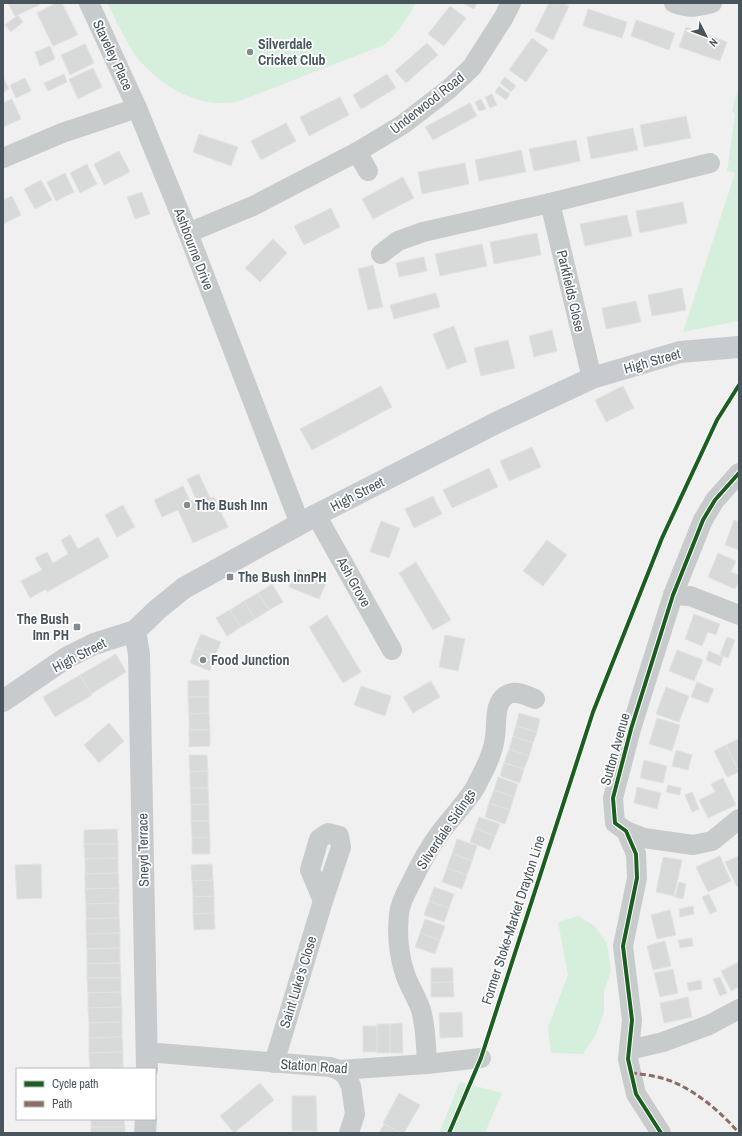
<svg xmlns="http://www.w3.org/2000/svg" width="742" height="1136" viewBox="0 0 742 1136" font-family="'Archivo Narrow',sans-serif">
  <rect width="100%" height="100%" fill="#f1f0f0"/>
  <g fill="#d6efdd">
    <path d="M107,3H416C407,18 398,34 384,45L237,102C230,102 223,104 216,103C186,101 158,82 139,60C126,43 117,22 107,3Z"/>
    <path d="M739,86V321L683,332L735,173L727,171L735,115L732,110Z"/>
    <path d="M578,916L595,926L607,944L611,971L604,992V1013L595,1036L583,1054L551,1053L548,1027L568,975L558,922Z"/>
    <path d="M460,1082L502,1093L485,1133H439Z"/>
  </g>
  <g fill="#d8d9d9" stroke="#e2e2e3">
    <path d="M8,3H38L39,5L15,16Z"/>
    <path d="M56,3H62L78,35L53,46L37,13Z"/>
    <path d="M462,3H477L474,9Z"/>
    <path d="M549,3H563L569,6L553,40L535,31Z"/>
    <path d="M450,6L466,18L444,46L428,34Z"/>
    <path d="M588,9L627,22L622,38L583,26Z"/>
    <path d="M18,15L23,22L11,32L5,25Z"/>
    <path d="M636,20L675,33L669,50L631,36Z"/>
    <path d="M686,27L727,42L720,61L679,47Z"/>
    <path d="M532,38L548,50L526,82L509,70Z"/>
    <path d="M427,43L438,55L406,83L395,71Z"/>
    <path d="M85,44L94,63L70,75L61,55Z"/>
    <path d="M50,46L55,59L40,66L35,52Z"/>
    <path d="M93,68L102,87L78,99L69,79Z"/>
    <path d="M64,74L67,82L48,91L44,83Z"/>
    <path d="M387,74L396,88L361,109L353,95Z"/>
    <path d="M3,77L9,89L3,92Z"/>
    <path d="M505,77L516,86L511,92L500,83Z"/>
    <path d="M25,78L31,91L16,98L10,85Z"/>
    <path d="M499,86L510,94L506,100L495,92Z"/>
    <path d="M492,94L497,105L490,108L485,97Z"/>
    <path d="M340,97L349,115L309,136L300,117Z"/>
    <path d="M12,99L21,119L3,127V103Z"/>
    <path d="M481,99L486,109L479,111L475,102Z"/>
    <path d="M470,103L477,116L433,140L425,127Z"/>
    <path d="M686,116L691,138L644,147L640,125Z"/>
    <path d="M286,123L296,141L261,160L251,141Z"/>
    <path d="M633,128L638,150L591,159L587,137Z"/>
    <path d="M199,134L238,147L231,166L193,152Z"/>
    <path d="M576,140L580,161L534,171L529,149Z"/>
    <path d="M521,150L526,172L479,181L475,160Z"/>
    <path d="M119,151L130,172L104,185L94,164Z"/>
    <path d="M465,163L469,184L422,194L418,172Z"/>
    <path d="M87,164L97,184L80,193L70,173Z"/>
    <path d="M65,173L74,192L56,201L47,182Z"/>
    <path d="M403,177L414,198L373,219L362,199Z"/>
    <path d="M41,180L52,200L35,209L24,189Z"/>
    <path d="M142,192L150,214L135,219L127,197Z"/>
    <path d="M12,196L21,215L3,224V200Z"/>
    <path d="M683,202L687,223L640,233L636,211Z"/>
    <path d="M331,208L340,227L304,245L294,226Z"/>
    <path d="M627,215L632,236L585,246L580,224Z"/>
    <path d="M537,233L541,255L494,264L490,242Z"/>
    <path d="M273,239L287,253L260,282L245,268Z"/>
    <path d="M482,244L487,266L440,276L435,254Z"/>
    <path d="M424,257L427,271L399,277L396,263Z"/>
    <path d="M373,265L383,307L368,310L358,269Z"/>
    <path d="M682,288L686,310L652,316L648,295Z"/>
    <path d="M436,293L440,307L394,319L390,305Z"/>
    <path d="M636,301L641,322L606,329L602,308Z"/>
    <path d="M454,326L467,362L447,369L433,334Z"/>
    <path d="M552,330L557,351L534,357L529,336Z"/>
    <path d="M508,340L515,368L481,376L474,348Z"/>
    <path d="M381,386L392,407L312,450L300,429Z"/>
    <path d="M623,386L634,408L606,422L595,400Z"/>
    <path d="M532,447L541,467L509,481L500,461Z"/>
    <path d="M489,468L498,487L452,508L443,490Z"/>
    <path d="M199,474L210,498L214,497L228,527L193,543L178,510L162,517L154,500L183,486L190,501L196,499L187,479Z"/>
    <path d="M433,496L442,514L414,528L405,509Z"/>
    <path d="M123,505L135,527L117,537L105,515Z"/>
    <path d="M734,520L739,522V550L725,545Z"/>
    <path d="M381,521L400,528L389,558L370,552Z"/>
    <path d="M70,535L78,549L98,537L109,557L47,592L46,589L30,598L21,581L42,570L35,558L47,552L53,563L68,554L61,540Z"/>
    <path d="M547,540L567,555L543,586L523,571Z"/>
    <path d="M718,553L736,561L731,572L739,575V581L735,589L708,577Z"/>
    <path d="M416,562L451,620L433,630L399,573Z"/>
    <path d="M297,569L327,581L319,599L289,587Z"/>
    <path d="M272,584L283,602L269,610L258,593Z"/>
    <path d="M258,593L269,610L255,619L244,601Z"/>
    <path d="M244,601L255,619L241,627L230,610Z"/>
    <path d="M230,610L241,627L227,636L216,618Z"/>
    <path d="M694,614L720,624L716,635L708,632L702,646L685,639Z"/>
    <path d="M327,615L361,672L343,683L309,627Z"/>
    <path d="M201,634L221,642L215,656L195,648Z"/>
    <path d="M445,635L465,639L458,671L439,667Z"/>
    <path d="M727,637L735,640L728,658L720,655Z"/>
    <path d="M195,648L215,656L210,671L190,663Z"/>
    <path d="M677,650L703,660L694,681L669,671Z"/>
    <path d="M709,651L723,657L720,666L706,660Z"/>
    <path d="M116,654L126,672L91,694L80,675Z"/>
    <path d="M80,675L92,695L55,717L43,697Z"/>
    <path d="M209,680V697H188V681Z"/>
    <path d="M431,681L440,697L413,713L403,697Z"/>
    <path d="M697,682L714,689L708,703L691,697Z"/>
    <path d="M361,686L391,696L385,716L354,705Z"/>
    <path d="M666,687L689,696L679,722L656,714Z"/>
    <path d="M188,697H209V713L189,714Z"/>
    <path d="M209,713L210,730H189V714Z"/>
    <path d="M519,713L540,719L537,732L516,726Z"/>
    <path d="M657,718L680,725L672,751L649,744Z"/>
    <path d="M109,723L124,741L99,763L84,745Z"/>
    <path d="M516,726L537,732L533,743L513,736Z"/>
    <path d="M189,730H210V746L189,747Z"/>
    <path d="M513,736L533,743L529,756L509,749Z"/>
    <path d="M738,739L739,742V772L726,745Z"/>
    <path d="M726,745L739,772L727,777L714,751Z"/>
    <path d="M509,749L529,756L524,769L504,763Z"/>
    <path d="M676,750L692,755L688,770L672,766Z"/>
    <path d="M189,755H207L208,771L190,772Z"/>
    <path d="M644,760L667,766L663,783L640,778Z"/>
    <path d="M504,763L524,769L520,783L500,776Z"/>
    <path d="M208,771V788H190V772Z"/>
    <path d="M498,777L518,784L514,797L494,790Z"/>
    <path d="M723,778L736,805L708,818L699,800L715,792L711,784Z"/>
    <path d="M668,785L681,788L680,795L666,792Z"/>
    <path d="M637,787L661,793L657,809L634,803Z"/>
    <path d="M190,788H208L209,804L191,805Z"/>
    <path d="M494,790L514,797L510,810L489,803Z"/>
    <path d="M692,792L699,809L692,812L685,795Z"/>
    <path d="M489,803L510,810L505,824L485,817Z"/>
    <path d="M209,804V821H191V805Z"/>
    <path d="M479,817L500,824L495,836L475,828Z"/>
    <path d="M191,821H209L210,837L192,838Z"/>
    <path d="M475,828L495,836L490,850L470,842Z"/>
    <path d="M117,829L118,844H84V830Z"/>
    <path d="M210,837V854H192V838Z"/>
    <path d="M457,839L477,846L472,861L452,854Z"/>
    <path d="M84,844H118V858L85,859Z"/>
    <path d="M452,854L472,861L467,875L447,868Z"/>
    <path d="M720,856L731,881L708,892L696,867Z"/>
    <path d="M739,856V886L737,887L725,862Z"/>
    <path d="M663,857L682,860L674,896L656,892Z"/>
    <path d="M118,858V873L85,874V859Z"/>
    <path d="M41,864L42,898L17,899L15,865Z"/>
    <path d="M212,864L213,880L192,881L191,865Z"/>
    <path d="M447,868L467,875L462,889L442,882Z"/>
    <path d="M118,873L119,888L85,889V874Z"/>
    <path d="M213,880L214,896L193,897L192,881Z"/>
    <path d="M679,882L686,884L683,899L675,897Z"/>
    <path d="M434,887L454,894L449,908L429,901Z"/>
    <path d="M119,888V903L86,904L85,889Z"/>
    <path d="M709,894L717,911L710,914L702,897Z"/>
    <path d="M214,896V913L193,914V897Z"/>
    <path d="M429,901L449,908L444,922L424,915Z"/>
    <path d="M119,903V918L86,919V904Z"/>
    <path d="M693,906L694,914L680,917L679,909Z"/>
    <path d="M670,910L676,935L657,939L651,915Z"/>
    <path d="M214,913L215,929L194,930L193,914Z"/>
    <path d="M119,918L120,933L86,934V919Z"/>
    <path d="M425,919L445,926L440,940L420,933Z"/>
    <path d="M120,933V948L87,949L86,934Z"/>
    <path d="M420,933L440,940L435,954L415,947Z"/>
    <path d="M692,938L693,946L680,948L678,940Z"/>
    <path d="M665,941L671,966L653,970L647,946Z"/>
    <path d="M120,948V963L87,964V949Z"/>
    <path d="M739,962V987L731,991L721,971Z"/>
    <path d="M120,963L121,978H87V964Z"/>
    <path d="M431,968H453V982L431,983Z"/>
    <path d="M673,969L678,993L660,997L654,973Z"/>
    <path d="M720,977L727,993L720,996L713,979Z"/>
    <path d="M87,978H121V992L88,993Z"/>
    <path d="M701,980L702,989L689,991L687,983Z"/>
    <path d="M453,982L454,997H431V983Z"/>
    <path d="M121,992L122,1007L88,1008V993Z"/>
    <path d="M688,997L692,1017L664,1023L660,1003Z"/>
    <path d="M122,1007V1022L89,1023L88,1008Z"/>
    <path d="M462,1012L463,1037L440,1038L439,1013Z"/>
    <path d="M122,1022V1037L89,1038V1023Z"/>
    <path d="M402,1023L403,1053H390V1024Z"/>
    <rect x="377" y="1024" width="13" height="29"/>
    <rect x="363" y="1026" width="14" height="26"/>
    <path d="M122,1037L123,1052L89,1053V1038Z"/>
    <path d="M123,1052V1067L90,1068L89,1053Z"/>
    <path d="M123,1067V1069H90V1068Z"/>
    <path d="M260,1083L274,1100L234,1133L220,1116Z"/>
    <path d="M399,1093L420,1105L404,1133H401L383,1123Z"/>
    <path d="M292,1096H316L317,1131H292Z"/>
    <path d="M91,1119H124L125,1127H91Z"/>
    <path d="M384,1124L401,1133H379Z"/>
    <rect x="91" y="1127" width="34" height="6"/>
  </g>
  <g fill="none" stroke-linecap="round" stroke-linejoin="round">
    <g stroke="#c8cbcc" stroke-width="20">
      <path d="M89,3L137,108"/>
      <path d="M674,3C690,9 696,7 712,3"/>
      <path d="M357,152L368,171"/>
      <path d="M3,158L62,133L137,108L188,233L300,524"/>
      <path d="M550,203L592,378"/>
      <path d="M188,233L253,206L357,152L402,125L449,89L472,67L504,17L511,3"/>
      <path d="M381,254L398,241L423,232L550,203L710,163"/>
      <path d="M316,515L392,650"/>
      <path d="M673,595L690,596L739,615"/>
      <path d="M626,831L644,838L693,845L712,841L739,819"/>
      <path d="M629,1050L663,1042L709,1025L739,1009"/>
      <path d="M146,1052L330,1067L339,1070L427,1064L481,1058"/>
      <path d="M274,1063L323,901L341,847L339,836L328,833L319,839L310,870L323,901"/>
      <path d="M427,1064C426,1047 426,1027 421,1010C417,998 409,986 405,974C399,956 397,933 399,914C400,904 406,892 411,883C419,866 428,849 440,833C451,818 465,804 475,788C483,772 493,755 495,737C497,726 494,709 502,699C511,688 524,694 535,699"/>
      <path d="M339,1070L346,1076L351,1086L355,1114L349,1133"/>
      <path d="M661,1133L636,1094L628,1059L632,1020L623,946L637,878L636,854L626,831L615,823L613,798L631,729L673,595L703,520L715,500L739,473"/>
    </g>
    <g stroke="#c8cbce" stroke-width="22">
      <path d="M135,631L139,654L147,1069"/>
      <path d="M3,701L66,658L94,644L135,631L158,609L184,588L316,515L496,423L592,378L680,352L739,347"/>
      <path d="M145,1133L146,1119"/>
    </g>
    <path stroke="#8d6e63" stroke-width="3" stroke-dasharray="6 3" stroke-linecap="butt" d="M631,1073C643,1074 656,1076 668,1080C694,1089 721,1112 739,1133"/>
    <defs>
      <g id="cycleway">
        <path d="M449,1133L481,1058L593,712L662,538L717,420L739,385"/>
        <path d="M661,1133L636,1094L628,1059L632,1020L623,946L637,878L636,854L626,831L615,823L613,798L631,729L673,595L703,520L715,500L739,473"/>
      </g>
    </defs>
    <use href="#cycleway" stroke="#fff" stroke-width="6"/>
    <use href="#cycleway" stroke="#1b5e20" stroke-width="4"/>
  </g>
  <g fill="#838b90" stroke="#fff" stroke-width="1.5">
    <circle cx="250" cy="52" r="4"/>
    <circle cx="187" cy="505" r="4"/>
    <rect x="226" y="573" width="8" height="8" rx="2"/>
    <rect x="73" y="623" width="8" height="8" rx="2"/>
    <circle cx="203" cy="660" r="4"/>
  </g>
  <g text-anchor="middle" stroke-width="3.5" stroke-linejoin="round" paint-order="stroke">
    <g font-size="14" font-weight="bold" fill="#48555d" stroke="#fff" text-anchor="start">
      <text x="258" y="49">Silverdale<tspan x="258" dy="16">Cricket Club</tspan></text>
      <text x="195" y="510">The Bush Inn</text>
      <text x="238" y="582">The Bush InnPH</text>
      <text x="69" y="624" text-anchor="end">The Bush<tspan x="69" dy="16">Inn PH</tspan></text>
      <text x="211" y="665">Food Junction</text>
    </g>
    <g font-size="14" fill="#48555d" stroke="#fff">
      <text transform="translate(113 55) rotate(65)" y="5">Staveley Place</text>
      <text transform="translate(427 103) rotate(-38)" y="5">Underwood Road</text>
      <text transform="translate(194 249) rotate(69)" y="5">Ashbourne Drive</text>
      <text transform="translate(571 291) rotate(77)" y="5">Parkfields Close</text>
      <text transform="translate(652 361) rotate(-16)" y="5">High Street</text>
      <text transform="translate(357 494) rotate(-27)" y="5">High Street</text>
      <text transform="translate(354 582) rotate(61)" y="5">Ash Grove</text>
      <text transform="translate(79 655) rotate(-27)" y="5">High Street</text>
      <text transform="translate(615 749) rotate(-74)" y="5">Sutton Avenue</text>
      <text transform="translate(446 829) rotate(-56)" y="5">Silverdale Sidings</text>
      <text transform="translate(143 850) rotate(-91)" y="5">Sneyd Terrace</text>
      <text transform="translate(513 920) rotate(-72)" y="5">Former Stoke-Market Drayton Line</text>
      <text transform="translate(298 982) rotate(-73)" y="5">Saint Luke's Close</text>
      <text transform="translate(314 1066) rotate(4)" y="5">Station Road</text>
    </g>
  </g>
  <rect width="742" height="1136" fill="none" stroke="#48555d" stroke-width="8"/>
  <rect x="16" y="1068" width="140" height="52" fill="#ffffff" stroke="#b6bbbe"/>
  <rect x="24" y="1081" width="20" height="6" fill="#1b5e20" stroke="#b6bbbe"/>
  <text x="52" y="1088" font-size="12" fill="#48555d">Cycle path</text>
  <rect x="24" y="1101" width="20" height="6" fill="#8d6e63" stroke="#b6bbbe"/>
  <text x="52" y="1108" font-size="12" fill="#48555d">Path</text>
  <g transform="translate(706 36) rotate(132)" stroke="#ffffff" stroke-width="3" paint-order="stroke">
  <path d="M0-3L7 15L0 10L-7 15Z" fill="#48555d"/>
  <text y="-6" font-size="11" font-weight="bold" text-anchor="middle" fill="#48555d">N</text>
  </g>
</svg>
